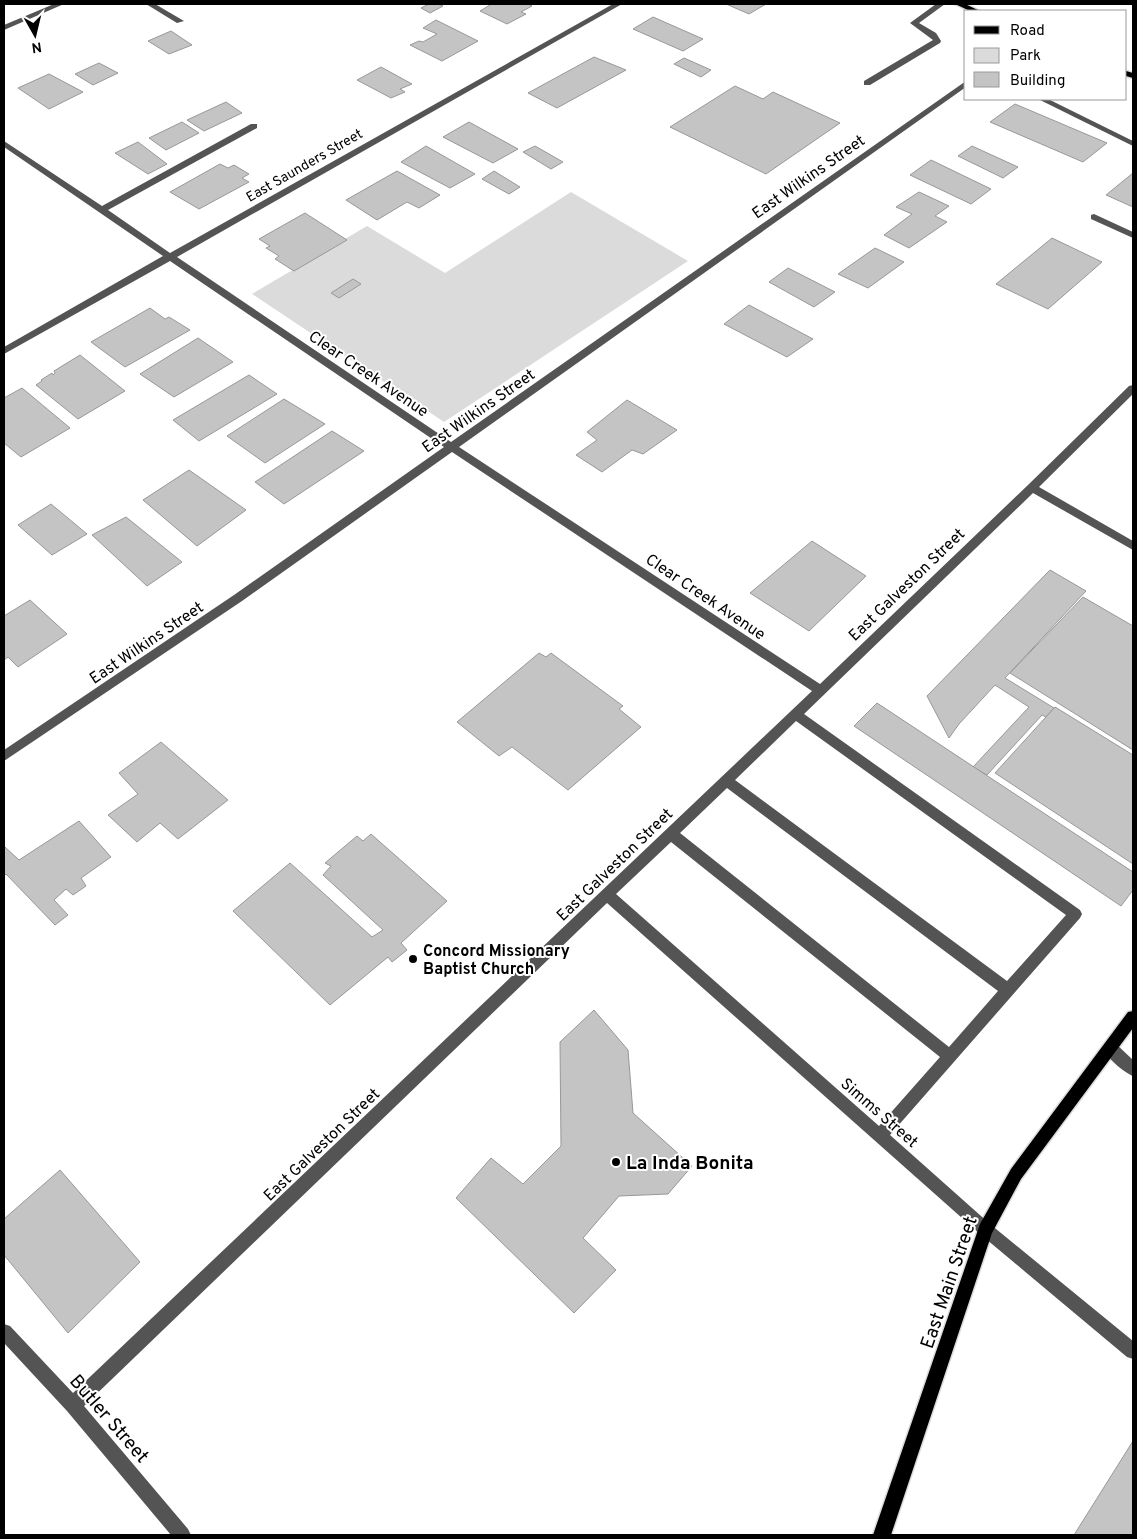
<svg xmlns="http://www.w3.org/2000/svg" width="1137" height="1539" viewBox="0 0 1137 1539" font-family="Overpass,sans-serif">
  <rect width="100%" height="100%" fill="#fff"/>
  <path fill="#dbdbdb" d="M571,192L688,261L444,422L252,294L367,226L445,273Z"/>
  <g fill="#c4c4c4" stroke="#989898">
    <path d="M429,4H438L443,6L430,13L421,8Z"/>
    <path d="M487,4H528L532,6L521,12L526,14L507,24L480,11L490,5Z"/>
    <path d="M726,4H766L749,14Z"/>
    <path d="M653,17L703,39L683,51L633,29Z"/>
    <path d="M436,20L478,41L442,61L410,45L419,41L423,42L437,34L423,28Z"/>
    <path d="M171,31L192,45L169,54L148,41Z"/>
    <path d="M594,57L626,70L557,108L528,93Z"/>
    <path d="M684,58L711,70L701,77L674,64Z"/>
    <path d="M99,63L118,73L93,85L75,74Z"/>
    <path d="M381,67L412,84L400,89L405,92L391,98L357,80Z"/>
    <path d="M49,74L83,92L49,109L18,88Z"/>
    <path d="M735,86L763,99L773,92L840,123L766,174L670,127Z"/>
    <path d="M226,102L242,113L204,131L187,120Z"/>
    <path d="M1015,104L1107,143L1083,162L990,122Z"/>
    <path d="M182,122L199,133L166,150L149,138Z"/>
    <path d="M469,122L518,149L493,163L443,137Z"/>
    <path d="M138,142L167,164L148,174L115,153Z"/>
    <path d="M426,146L475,174L450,188L401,162Z"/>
    <path d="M535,146L563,162L551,169L523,152Z"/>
    <path d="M972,146L1018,167L1003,178L958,156Z"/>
    <path d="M931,160L991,189L971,204L910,175Z"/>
    <path d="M220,164L228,168L234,165L249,174L242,178L249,182L199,209L170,192Z"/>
    <path d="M397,171L440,195L419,208L407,202L377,220L346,200Z"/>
    <path d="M494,171L520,187L509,194L482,179Z"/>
    <path d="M1133,173V207L1106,195Z"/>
    <path d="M919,192L949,206L935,216L947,222L909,248L884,235L912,214L896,207Z"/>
    <path d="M305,213L347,240L294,271L275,259L279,256L266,248L270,246L259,239Z"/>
    <path d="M1052,238L1102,262L1048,309L996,284Z"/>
    <path d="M875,248L904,262L868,288L838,274Z"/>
    <path d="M788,268L835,292L814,307L769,282Z"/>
    <path d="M353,279L361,284L339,298L331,293Z"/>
    <path d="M749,305L813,339L787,357L724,324Z"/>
    <path d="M150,308L165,319L169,317L190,330L125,367L91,342Z"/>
    <path d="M198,338L233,362L174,397L140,374Z"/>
    <path d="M80,355L125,391L78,419L36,385L42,381L41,380L52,373L53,375L55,373L54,371Z"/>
    <path d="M249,375L277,394L199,441L173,420Z"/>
    <path d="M22,388L70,428L21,457L4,443V398Z"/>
    <path d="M284,399L325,424L265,463L227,436Z"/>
    <path d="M627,400L677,430L643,454L632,450L602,472L576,455L597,440L587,432Z"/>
    <path d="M332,431L364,451L284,504L255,482Z"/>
    <path d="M189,470L246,510L197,546L143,500Z"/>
    <path d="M51,504L87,534L52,555L18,525Z"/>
    <path d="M126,517L182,562L147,586L92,535Z"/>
    <path d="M812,541L866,576L809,631L750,593Z"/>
    <path d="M1050,570L1086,591L1005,678L1054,708L1046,717L1042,715L987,775L973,767L1029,707L995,685L959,724L949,738L927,696Z"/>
    <path d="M1083,597L1133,626V750L1010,673Z"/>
    <path d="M30,600L67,634L18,667L8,657L4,660V616Z"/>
    <path d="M539,653L546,657L551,653L623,706L619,709L641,727L568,790L512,747L499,756L457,722Z"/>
    <path d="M877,703L1133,872V890L1121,906L854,726Z"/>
    <path d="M1055,707L1133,755V864L995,773Z"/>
    <path d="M161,742L228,800L178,839L160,823L137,842L108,815L138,794L119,773Z"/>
    <path d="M79,821L111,857L81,878L86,886L73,895L66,889L54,900L68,915L55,925L6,874L4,876V848L5,847L19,860Z"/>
    <path d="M371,834L447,901L401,943L407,950L392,962L388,957L330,1005L233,911L290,863L372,937L383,930L323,875L331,866L325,863L357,836L363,841Z"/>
    <path d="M594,1010L628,1050L633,1113L692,1166L668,1194L619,1196L583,1238L616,1270L574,1313L456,1198L491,1158L523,1184L561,1146L560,1042Z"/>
    <path d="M60,1170L140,1262L68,1333L4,1255V1219Z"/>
    <path d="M1133,1441V1535H1074Z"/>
  </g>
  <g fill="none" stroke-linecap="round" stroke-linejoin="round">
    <defs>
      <g id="major">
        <path d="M955,4H965L980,11H970Z"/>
        <path d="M1126,71L1133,73V78L1126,76Z"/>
        <path d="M1133,1011V1028L1021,1179L992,1233L891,1535H873L980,1224L1011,1169L1128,1012Z"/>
      </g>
    </defs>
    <use href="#major" stroke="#dbdbdb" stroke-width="3"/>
    <g fill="#545454" fill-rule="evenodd">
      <path d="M54,4H64L4,30V25Z"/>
      <path d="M146,4H155L184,21L177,23Z"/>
      <path d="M613,4H622L177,257L451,442L966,81V87L459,447L820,684L1028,485L1129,386L1133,385V394L1039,487L1133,541V550L1033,493L804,714L1080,910L1082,914L1080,918L890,1135L990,1224L1133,1341V1359L1127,1357L980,1234L607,903L84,1406L188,1529L191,1535H171L67,1411L4,1343V1324L10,1326L73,1393L812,691L452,452L242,601L4,761V750L234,595L444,447L170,261L4,354V347L163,256L4,147V141L102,206L251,124H257V128L108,210L170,253ZM796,721L1066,915L1007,981L735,780ZM727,788L998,991L949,1047L680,833ZM671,842L940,1057L879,1126L616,894Z"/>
      <path d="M936,4H945L919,23L936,33L941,41L940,43L870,85H864V81L933,40L910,23Z"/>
      <path d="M1038,99H1048L1133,141V146Z"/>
      <path d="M1094,214L1133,232V238L1091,219V215Z"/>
      <path d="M1110,1041L1115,1043L1133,1060V1076C1123,1072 1107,1058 1103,1048L1105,1043Z"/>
    </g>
    <use href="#major" fill="#000" fill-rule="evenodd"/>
  </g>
  <g fill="#000" stroke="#fff" stroke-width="2">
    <circle cx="413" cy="959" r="5"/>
    <circle cx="616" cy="1162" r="5"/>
  </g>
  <g text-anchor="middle" stroke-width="4" stroke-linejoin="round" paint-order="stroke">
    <g font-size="14" fill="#000" stroke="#fff">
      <text transform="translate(304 165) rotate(-30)" y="5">East Saunders Street</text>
    </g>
    <g font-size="16" fill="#000" stroke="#fff">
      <text transform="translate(808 176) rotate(-35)" y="6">East Wilkins Street</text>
      <text transform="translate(369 373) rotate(34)" y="6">Clear Creek Avenue</text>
      <text transform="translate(478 410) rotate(-35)" y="6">East Wilkins Street</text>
      <text transform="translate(906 584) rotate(-44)" y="6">East Galveston Street</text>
      <text transform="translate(706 596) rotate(34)" y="6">Clear Creek Avenue</text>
      <text transform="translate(146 642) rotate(-34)" y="6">East Wilkins Street</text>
      <text transform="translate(614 864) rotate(-44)" y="6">East Galveston Street</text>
      <text transform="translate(880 1112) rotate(41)" y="6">Simms Street</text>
      <text transform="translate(321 1144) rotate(-44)" y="6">East Galveston Street</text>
    </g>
    <g font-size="16" font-weight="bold" fill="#000" stroke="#fff" text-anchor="start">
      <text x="423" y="956">Concord Missionary<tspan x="423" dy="18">Baptist Church</tspan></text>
    </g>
    <g font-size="19" font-weight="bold" fill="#000" stroke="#fff" text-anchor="start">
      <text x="626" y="1169">La Inda Bonita</text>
    </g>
    <g font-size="19" fill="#000" stroke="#fff">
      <text transform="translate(948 1282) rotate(-71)" y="7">East Main Street</text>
      <text transform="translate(110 1418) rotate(49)" y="7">Butler Street</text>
    </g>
  </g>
  <rect width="1137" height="1539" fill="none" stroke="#000000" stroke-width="10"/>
  <rect x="964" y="10" width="162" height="90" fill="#ffffff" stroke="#999999"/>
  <rect x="974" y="26" width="25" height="8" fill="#000000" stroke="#999999"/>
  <text x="1010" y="35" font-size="15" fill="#000000">Road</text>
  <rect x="974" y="48" width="25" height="15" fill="#dbdbdb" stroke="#999999"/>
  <text x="1010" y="60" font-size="15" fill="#000000">Park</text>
  <rect x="974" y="72" width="25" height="15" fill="#c4c4c4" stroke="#999999"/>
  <text x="1010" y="85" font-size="15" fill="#000000">Building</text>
  <g transform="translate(35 35) rotate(172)" stroke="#ffffff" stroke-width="4" paint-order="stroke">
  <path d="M0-4L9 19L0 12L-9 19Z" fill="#000000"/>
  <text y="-8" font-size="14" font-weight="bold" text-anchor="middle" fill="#000000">N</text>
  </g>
</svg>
